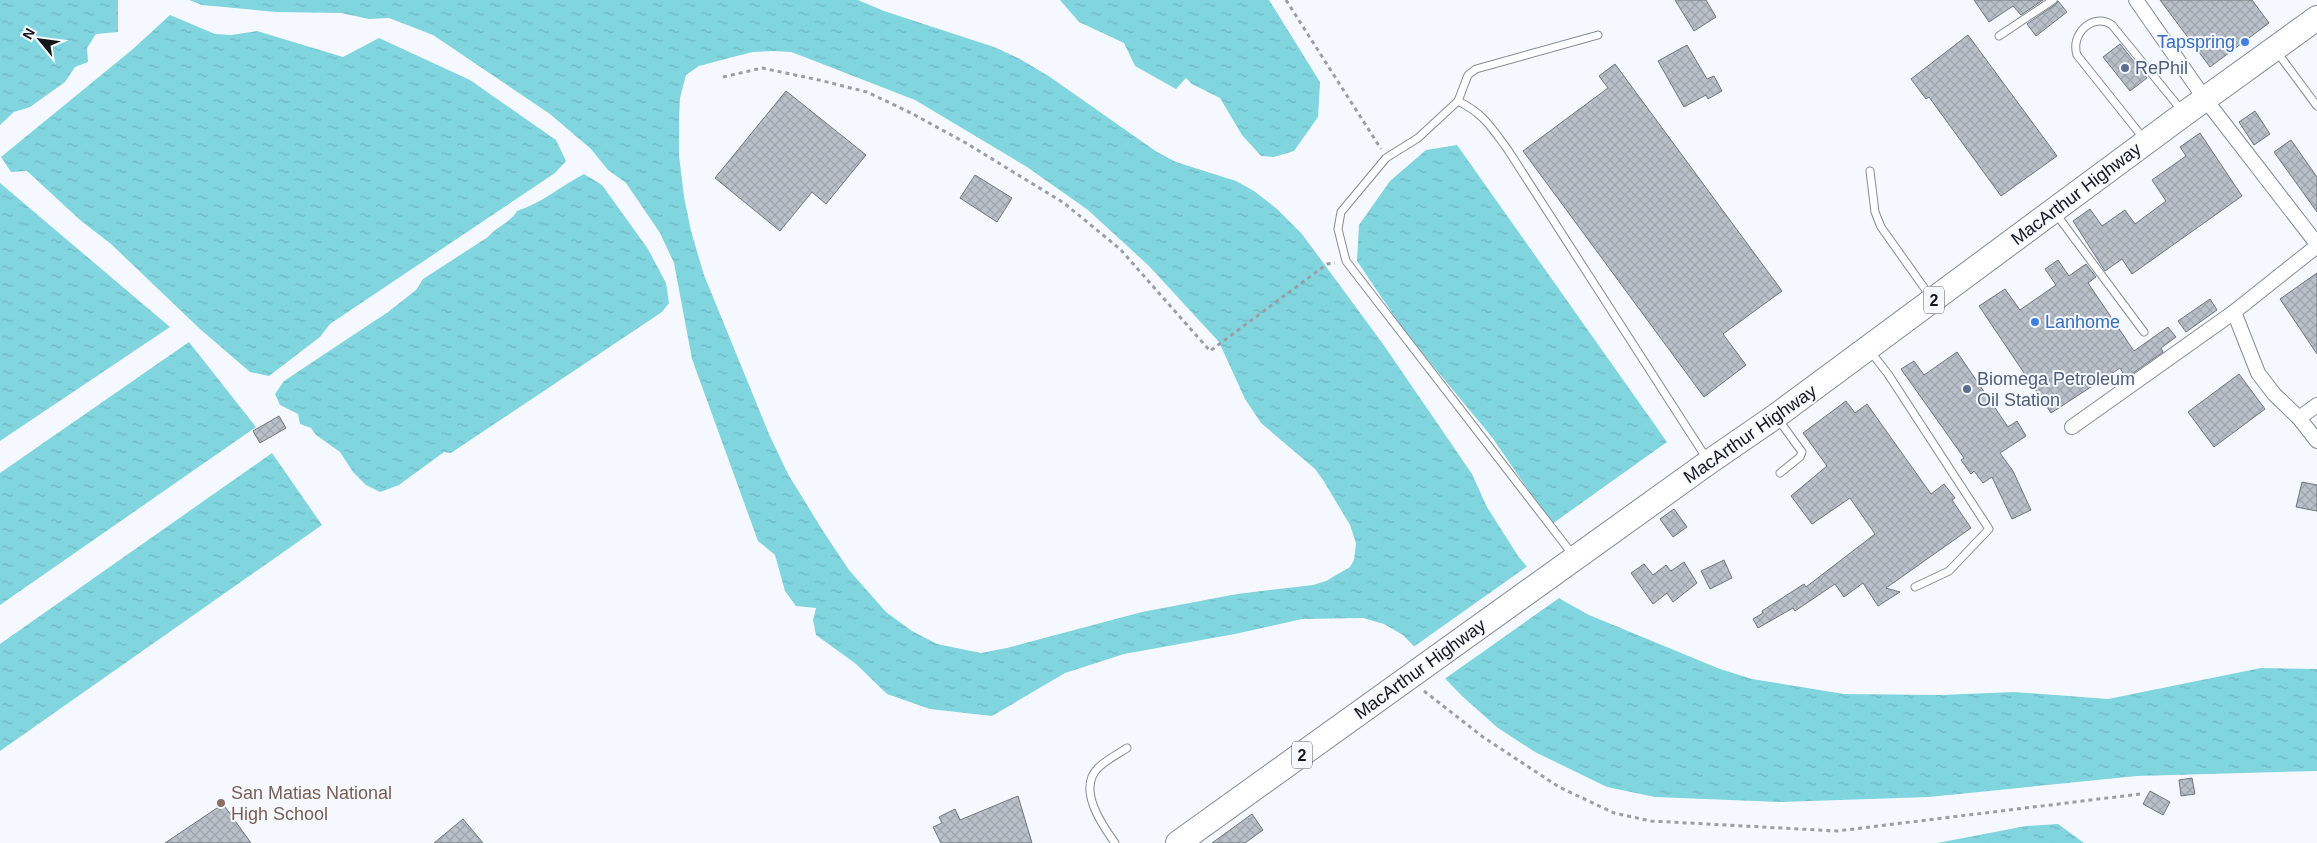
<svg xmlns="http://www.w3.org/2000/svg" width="2317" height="843" viewBox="0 0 2317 843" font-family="Arial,sans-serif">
  <defs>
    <pattern id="water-ripples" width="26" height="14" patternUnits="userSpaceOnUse" patternTransform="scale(1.25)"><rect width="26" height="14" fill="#81d5df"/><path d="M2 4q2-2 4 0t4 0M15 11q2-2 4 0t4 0" fill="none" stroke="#6fb6bf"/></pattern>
    <pattern id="building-cross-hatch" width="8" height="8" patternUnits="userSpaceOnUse" patternTransform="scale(1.25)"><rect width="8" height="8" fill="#b9c0c9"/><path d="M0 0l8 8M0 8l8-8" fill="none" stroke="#9ea4ac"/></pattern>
  </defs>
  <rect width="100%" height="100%" fill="#f5f9ff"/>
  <g fill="url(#water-ripples)" fill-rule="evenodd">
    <path d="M0,0H118V32L96,34L87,48L88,62L75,67L65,82L30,107L14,112L0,125Z"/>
    <path d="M189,0H858L884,11L994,47L1020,59L1050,77L1157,152L1176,162L1236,181L1254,191L1277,209L1302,234L1383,344L1472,474L1487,507L1518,556L1538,580L1562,600L1589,615L1720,669L1752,679L1844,694L1941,695L2014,692L2108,699L2261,668L2317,669V771L2137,776L1929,797L1781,802L1655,797L1607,787L1535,752L1498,728L1462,696L1403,635L1384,624L1363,618L1302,619L1235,634L1124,654L1065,673L992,716L930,709L887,694L856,664L816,635L813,620L816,608L796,606L785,591L775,555L758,541L692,359L674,263L660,233L626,183L608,170L591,149L550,114L433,35L389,18L369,19L341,13L276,12L202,5ZM773,51L791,52L807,58L915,100L1027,167L1088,210L1149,266L1219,342L1245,399L1261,423L1315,469L1323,480L1350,525L1356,543L1354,560L1350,567L1326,581L1313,585L1237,594L1142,612L1007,648L981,653L937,644L912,631L886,612L849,570L823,531L788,474L769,434L704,275L691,231L684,197L679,155V120L680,98L686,75L699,66L729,58L753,52Z"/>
    <path d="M1060,0H1269L1320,82L1318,117L1294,151L1274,157L1261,156L1242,135L1220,98L1192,84L1186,78L1176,89L1135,66L1124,43L1079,22Z"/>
    <path d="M170,15L215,34L231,35L257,31L343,57L379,38L470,80L556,140L566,161L555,173L330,324L320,337L269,376L250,372L200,329L111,244L80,220L27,171L11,172L1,157L133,49Z"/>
    <path d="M1457,145L1667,442L1552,524L1491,436L1405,332L1357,261L1359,225L1390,181L1426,150Z"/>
    <path d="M584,174L602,185L648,249L666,283L669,303L662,312L451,453L444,452L399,485L380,492L366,485L353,472L340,452L316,435L311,428L300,424L298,414L280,405L275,394L284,381L388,312L416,290L423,279L488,237C497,226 510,223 517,211C542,203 561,186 584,174Z"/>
    <path d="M0,183L170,327L0,441Z"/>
    <path d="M189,342L256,427L0,605V473Z"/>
    <path d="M272,453L322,525L0,751V644Z"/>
    <path d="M2058,824L2084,843H1937L2026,826Z"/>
  </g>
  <path fill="#f5f9ff" d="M1529,565L1540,578L1562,596L1443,680L1412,648Z"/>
  <g fill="url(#building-cross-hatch)" stroke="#70767e">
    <path d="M1675,0H1706L1716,17L1694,31Z"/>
    <path d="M1974,0H2043L2021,15L2013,6L1989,22Z"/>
    <path d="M2160,0H2252L2269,23L2210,67Z"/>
    <path d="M2058,1L2067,12L2036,36L2027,24L2056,4Z"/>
    <path d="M1968,35L2057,156L2001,196L1929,97L1926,99L1911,79Z"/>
    <path d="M2120,44L2147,78L2130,91L2103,57Z"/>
    <path d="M1687,45L1707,79L1714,76L1722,91L1708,99L1706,95L1684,107L1658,61Z"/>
    <path d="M1615,64L1782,291L1723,334L1746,365L1704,397L1523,151L1608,88L1599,76Z"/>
    <path d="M786,91L866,155L826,204L812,192L780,231L715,178Z"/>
    <path d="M2255,111L2270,134L2254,145L2239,122Z"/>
    <path d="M2200,133L2242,196L2132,274L2122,259L2105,271L2073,221L2090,209L2102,226L2125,210L2135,224L2166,201L2152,180L2186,156L2180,147Z"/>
    <path d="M2291,140L2317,177V212L2274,152Z"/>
    <path d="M975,175L1012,198L997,222L960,198Z"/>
    <path d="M2058,260L2069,276L2086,264L2096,277L2088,283L2134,351L2168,327L2176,337L2161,348L2163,352L2126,378L2120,368L2051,413L1979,306L2005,289L2020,310L2056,285L2045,269Z"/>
    <path d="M2317,273V354L2280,299Z"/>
    <path d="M2210,299L2217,310L2186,332L2178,321Z"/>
    <path d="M1957,352L2008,427L2017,421L2026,436L2000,453L2013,471L2031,510L2012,519L1992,477L1983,483L1974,471L1971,474L1961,460L1964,458L1901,369L1914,361L1924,375Z"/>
    <path d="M2239,374L2265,409L2214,447L2188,412Z"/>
    <path d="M1846,401L1855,413L1867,404L1931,494L1944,484L1955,498L1952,500L1971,528L1886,588L1900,592L1878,606L1863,583L1844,597L1835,584L1795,611L1793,608L1758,628L1753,619L1763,613L1762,611L1804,584L1806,587L1875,534L1850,498L1812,524L1791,496L1827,466L1803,433Z"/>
    <path d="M279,416L286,428L260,443L253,431Z"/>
    <path d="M2302,482L2317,485V511L2296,507Z"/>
    <path d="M1674,509L1687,527L1673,537L1660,519Z"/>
    <path d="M1724,560L1732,578L1710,589L1701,571Z"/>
    <path d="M1684,562L1697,583L1673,602L1667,593L1653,604L1631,573L1644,564L1653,575L1666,565L1671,571Z"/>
    <path d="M2192,778L2195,794L2181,796L2179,780Z"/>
    <path d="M2150,791L2170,802L2163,815L2143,804Z"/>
    <path d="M1018,796L1032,843H941L933,827L942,823L939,817L955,809L960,820Z"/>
    <path d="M223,804L251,843H165Z"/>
    <path d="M1252,814L1263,830L1245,843H1212Z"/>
    <path d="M463,819L483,843H434Z"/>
  </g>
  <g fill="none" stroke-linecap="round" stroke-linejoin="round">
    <defs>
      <g id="service">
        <path d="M1999,36L2053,0"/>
        <path d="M2277,52L2317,106"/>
        <path d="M1458,101L1468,75L1476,69L1598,35"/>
        <path d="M2144,139L2077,55C2070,34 2093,12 2112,25L2183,112"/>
        <path d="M1870,171L1875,212L1881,227L1930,296"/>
        <path d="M2056,214L2144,332"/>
        <path d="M1870,351L1888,374L1989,529L1949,571L1915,587"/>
        <path d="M1778,419L1802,452L1800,457L1780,473"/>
        <path d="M1573,555L1346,261L1338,229L1341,212L1386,158L1418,138L1458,101C1484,114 1491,127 1508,150L1707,459"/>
        <path d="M1115,843C1102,825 1077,789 1098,768C1106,760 1118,754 1127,748"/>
      </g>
      <g id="minor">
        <path d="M2136,0L2205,99L2317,244"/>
        <path d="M2234,312L2258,373L2274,394L2299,418L2317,405"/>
        <path d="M2299,418L2317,441"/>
        <path d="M2072,427L2234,312L2317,246"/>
      </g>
      <path id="trunk" d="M1178,843L1709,462L1776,416L2184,114L2317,18"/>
    </defs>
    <use href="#service" stroke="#858b93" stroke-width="9"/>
    <use href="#minor" stroke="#858b93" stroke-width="16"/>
    <use href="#trunk" stroke="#858b93" stroke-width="26"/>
    <g stroke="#9b9fa4" stroke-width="3" stroke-dasharray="4 4" stroke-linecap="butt">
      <path d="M1286,0L1381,149"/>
      <path d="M723,77L762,68L819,80L867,92L911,113L966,143L1064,203L1120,249L1210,351L1327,264L1335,263"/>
      <path d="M1424,691L1483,737L1559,787L1614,813L1651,821L1837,831L2140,794"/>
    </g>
    <use href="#service" stroke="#fff" stroke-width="7"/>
    <use href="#minor" stroke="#fff" stroke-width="14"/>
    <use href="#trunk" stroke="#fff" stroke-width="24"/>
  </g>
  <g fill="#3f7fe0" stroke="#f5f9ff" stroke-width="2">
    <circle cx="2245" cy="42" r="5"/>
    <circle cx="2035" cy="322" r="5"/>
  </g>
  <g fill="#5c6f8a" stroke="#f5f9ff" stroke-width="2">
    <circle cx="2125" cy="68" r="5"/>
    <circle cx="1967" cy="389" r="5"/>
  </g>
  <circle fill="#8d6e63" stroke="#f5f9ff" stroke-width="2" cx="221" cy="803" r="5"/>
  <g text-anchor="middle" stroke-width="4" stroke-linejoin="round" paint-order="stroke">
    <g fill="#f5f9ff" stroke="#585b5f" stroke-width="1">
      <rect x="1924" y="286.5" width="20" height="27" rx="4"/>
      <rect x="1292" y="741.5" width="20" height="27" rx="4"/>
    </g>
    <g font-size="16" font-weight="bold" fill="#14171a">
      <text x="1934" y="306">2</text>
      <text x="1302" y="761">2</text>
    </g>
    <g font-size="18" fill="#366cbe" stroke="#f5f9ff" text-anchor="end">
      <text x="2235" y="48">Tapspring</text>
      <text x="2045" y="328" text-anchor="start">Lanhome</text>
    </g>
    <g font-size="18" fill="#4e5e75" stroke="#f5f9ff" text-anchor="start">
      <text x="2135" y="74">RePhil</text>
      <text x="1977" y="385">Biomega Petroleum<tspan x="1977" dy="21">Oil Station</tspan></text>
    </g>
    <g font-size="18" fill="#14171a" stroke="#f5f9ff">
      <text transform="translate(2076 194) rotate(-37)" y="6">MacArthur Highway</text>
      <text transform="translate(1750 434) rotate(-35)" y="6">MacArthur Highway</text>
      <text transform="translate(1420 669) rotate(-36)" y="6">MacArthur Highway</text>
    </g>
    <g font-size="18" fill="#785e54" stroke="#f5f9ff" text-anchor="start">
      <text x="231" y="799">San Matias National<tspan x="231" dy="21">High School</tspan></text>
    </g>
  </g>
  <g transform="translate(40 40) rotate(299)" stroke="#f5f9ff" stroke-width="4" paint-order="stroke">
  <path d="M0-4L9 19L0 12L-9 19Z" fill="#14171a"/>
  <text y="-8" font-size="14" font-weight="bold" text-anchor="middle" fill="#14171a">N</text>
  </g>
</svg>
